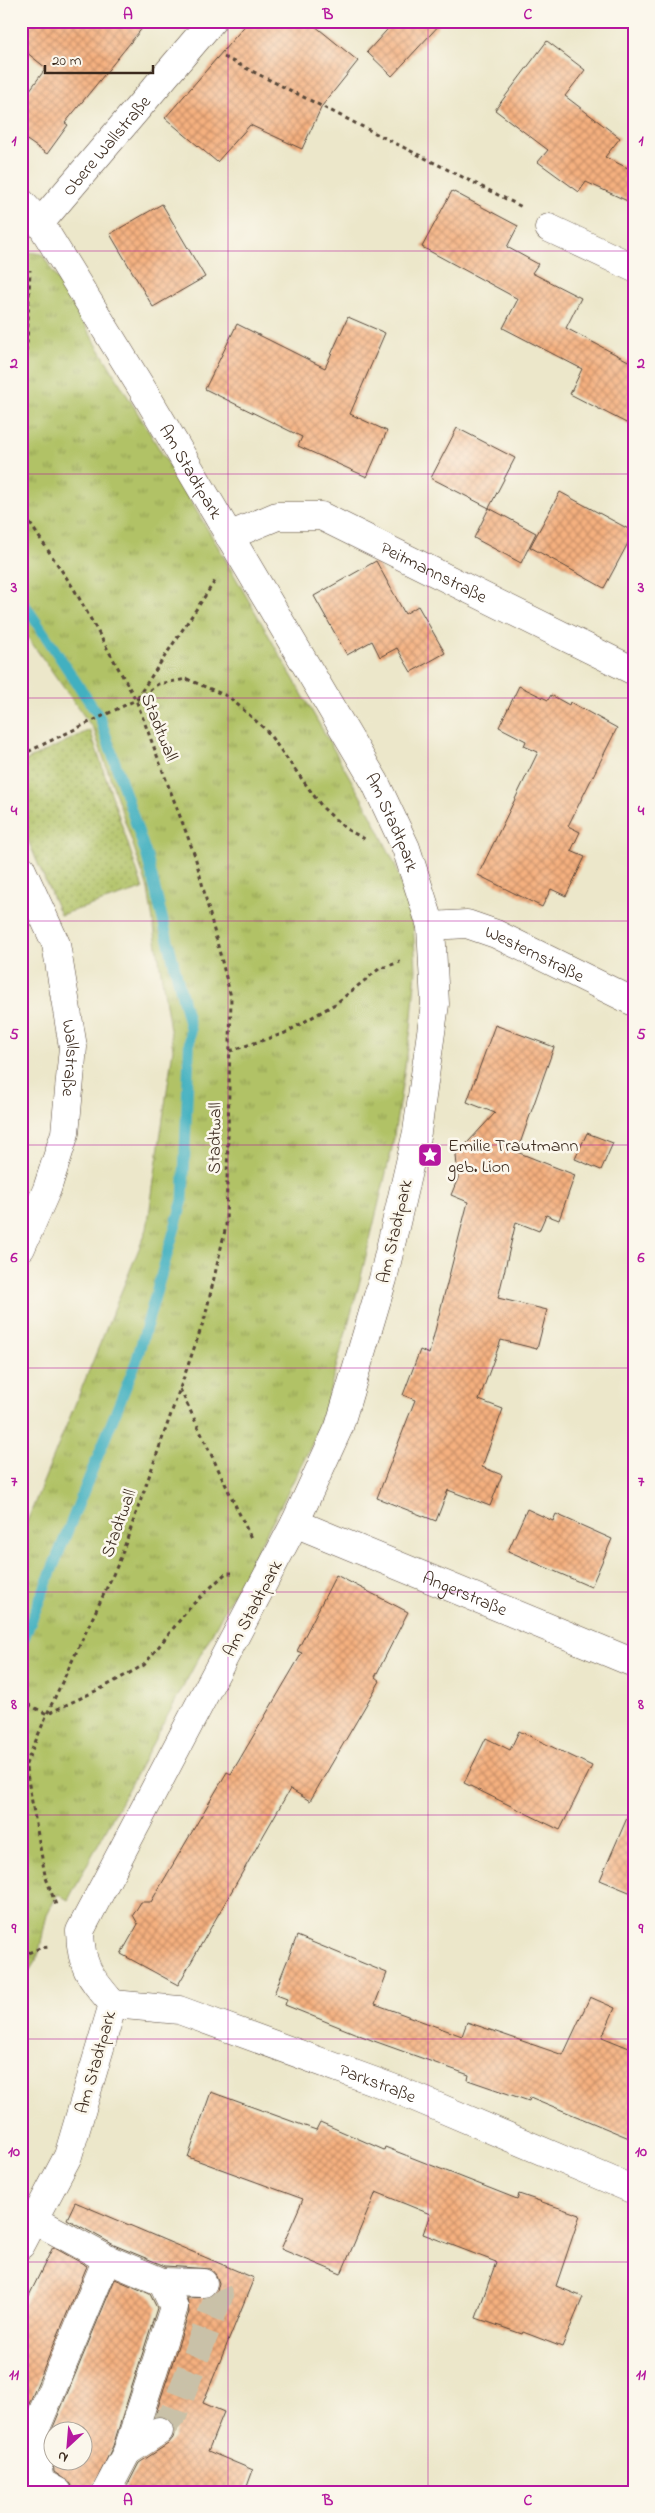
<svg xmlns="http://www.w3.org/2000/svg" width="655" height="2513" viewBox="0 0 655 2513" font-family="'Indie Flower',sans-serif">
  <defs>
    <pattern id="grass-dots" width="8" height="8" patternUnits="userSpaceOnUse" patternTransform="scale(1.25)"><rect width="8" height="8" fill="#b1c266"/><path d="M2 2h.1M6 6h.1" fill="none" stroke="#919e53" stroke-width="1.8" stroke-linecap="round"/></pattern>
    <pattern id="park-tufts" width="24" height="20" patternUnits="userSpaceOnUse" patternTransform="scale(1.25)"><rect width="24" height="20" fill="#b1c266"/><path d="M3 7l-1-3M5 7V3M7 7l1-3M15 17l-1-3M17 17v-4M19 17l1-3" fill="none" stroke="#919e53"/></pattern>
    <pattern id="building-cross-hatch" width="8" height="8" patternUnits="userSpaceOnUse" patternTransform="scale(1.25)"><rect width="8" height="8" fill="#f5b07f"/><path d="M0 0l8 8M0 8l8-8" fill="none" stroke="#c88f67"/></pattern>
  </defs>
  <rect width="100%" height="100%" fill="#fbf7ec"/>
  <filter id="ink" filterUnits="userSpaceOnUse"><feTurbulence type="fractalNoise" baseFrequency=".02" numOctaves="2"/><feDisplacementMap in="SourceGraphic" scale="10" xChannelSelector="R" yChannelSelector="G"/><feConvolveMatrix kernelMatrix="1 2 1 2 8 2 1 2 1" color-interpolation-filters="sRGB"/></filter>
  <filter id="wash" filterUnits="userSpaceOnUse"><feTurbulence type="fractalNoise" baseFrequency=".0096" numOctaves="4" result="noise"/><feDisplacementMap in="SourceGraphic" scale="20" xChannelSelector="R" yChannelSelector="G"/><feGaussianBlur stdDeviation="1.12" result="paint"/><feColorMatrix in="noise" values="0 0 0 0 0 0 0 0 0 0 0 0 0 0 0 0 0 1.4 0 .05"/><feComposite in="paint" operator="in"/></filter>
  <g filter="url(#wash)">
    <rect width="100%" height="100%" fill="#ece7ca"/>
    <path fill="url(#grass-dots)" stroke="#767642" d="M90,730L143,889L60,915L21,824V763Z"/>
    <path fill="url(#park-tufts)" stroke="#767642" d="M21,251L42,254L217,545L370,813L395,864L413,921L416,970L411,1029L392,1148L359,1285L324,1411L312,1444L277,1513L68,1900L58,1894L47,1914L38,1957L21,1984V1536L147,1229L173,1049L148,889L94,730L21,628Z"/>
    <g fill="none" stroke-linecap="round" stroke-linejoin="round">
      <path stroke="#43b0c0" stroke-width="11" d="M21,599L100,718L147,857L190,1028L183,1200L136,1362L21,1646"/>
    </g>
    <g id="blocks">
      <g fill="url(#building-cross-hatch)">
        <path d="M21,21H148L65,123L68,125L47,154L21,136V102L46,68L21,48Z"/>
        <path d="M249,21H309L358,61L322,106L302,149L250,125L217,162L165,118Z"/>
        <path d="M395,21H443L392,76L367,52Z"/>
        <path d="M547,41L585,70L565,96L620,138L605,157L634,171V204L586,182L579,192L538,162L548,150L495,110Z"/>
        <path d="M452,191L518,226L507,247L538,264L532,273L581,298L566,328L634,364V427L570,394L582,369L503,328L518,299L422,247Z"/>
        <path d="M162,204L205,277L153,307L110,234Z"/>
        <path d="M348,317L385,333L350,414L387,431L367,477L298,446L302,437L205,389L237,324L325,368Z"/>
        <path d="M457,428L515,458L489,508L431,478Z"/>
        <path d="M560,492L634,532L604,588L530,547Z"/>
        <path d="M489,508L536,533L521,563L474,538Z"/>
        <path d="M376,561L405,614L418,606L445,653L411,672L397,648L380,657L372,641L347,655L314,596Z"/>
        <path d="M519,686L548,700L551,695L569,705L570,702L617,728L568,826L580,832L571,851L585,857L566,896L551,889L542,907L478,875L538,752L524,746L526,741L499,727Z"/>
        <path d="M495,1025L554,1047L517,1152L575,1175L559,1220L546,1215L539,1231L516,1222L498,1298L547,1310L537,1349L501,1340L479,1400L503,1409L482,1467L502,1475L490,1506L448,1490L436,1521L377,1498L415,1400L403,1395L420,1350L429,1354L468,1202L451,1195L458,1178L456,1155L495,1113L467,1102Z"/>
        <path d="M587,1133L613,1143L601,1170L575,1159Z"/>
        <path d="M527,1509L553,1521L556,1514L612,1539L591,1587L508,1551Z"/>
        <path d="M336,1575L408,1612L375,1677L380,1681L310,1801L290,1789L178,1985L121,1954L138,1924L133,1915L141,1902H151L227,1772L231,1774L302,1653L297,1651Z"/>
        <path d="M519,1731L592,1766L560,1830L464,1783L486,1738L510,1750Z"/>
        <path d="M634,1802V1894L600,1880Z"/>
        <path d="M297,1936L387,1973L375,2004L462,2036L467,2022L563,2055L590,1997L615,2008L602,2037L634,2050V2140L530,2097L529,2101L468,2080L469,2075L374,2041L285,2005L287,1999L274,1994Z"/>
        <path d="M211,2092L316,2130L320,2122L384,2150L385,2147L517,2199L519,2194L580,2215L556,2286L583,2297L562,2347L523,2332L522,2334L476,2318L496,2262L423,2234L430,2214L376,2192L341,2274L281,2249L303,2199L188,2157Z"/>
        <path d="M75,2202L254,2278L203,2403L224,2412L208,2451L253,2470L245,2492H124L139,2463L168,2444L173,2438L175,2430L172,2422L166,2417L155,2416L189,2312L187,2298L210,2297L217,2291L219,2283L216,2275L211,2269L165,2266L114,2245L67,2219Z"/>
        <path d="M53,2247L87,2266L21,2423V2312Z"/>
        <path d="M115,2279L150,2294L157,2308L113,2446L91,2492H74L71,2484L54,2472L53,2460H82V2430H52V2460L49,2437Z"/>
      </g>
    </g>
  </g>
  <g filter="url(#ink)">
    <use href="#blocks" fill-opacity="0" stroke="#564638" stroke-width="1"/>
    <g fill="none" stroke-linecap="round" stroke-linejoin="round">
      <path stroke="#c9c1a8" stroke-width="28" stroke-dasharray="28 14" stroke-linecap="butt" d="M159,2431L174,2413L219,2296L214,2284L203,2283"/>
      <defs>
        <g id="minor">
          <path id="s1" d="M21,202L40,223L149,400L375,782L406,848L431,926L435,1004L417,1132L383,1279L339,1427L295,1523L80,1931C81,1968 90,1977 113,2004L68,2156L21,2245"/>
          <path id="s2" d="M40,223L212,21"/>
          <path d="M549,228L634,268"/>
          <path id="s3" d="M229,536L277,516H321L634,671"/>
          <path id="s4" d="M21,868L56,944L73,1047L65,1133L47,1189L21,1248"/>
          <path id="s5" d="M431,926L467,924L496,934L634,1002"/>
          <path id="s6" d="M295,1523L634,1663"/>
          <path id="s7" d="M113,2004L179,2010L398,2090L634,2190"/>
          <path d="M35,2220L107,2259L162,2282L174,2307L127,2452L106,2492"/>
          <path d="M162,2282L203,2283"/>
          <path d="M127,2452L159,2431"/>
          <path d="M58,2492L40,2482L33,2435L107,2259"/>
        </g>
      </defs>
      <use href="#minor" stroke="#564638" stroke-width="29"/>
      <g stroke="#564638" stroke-width="3" stroke-dasharray="4 4" stroke-linecap="butt">
        <path d="M224,57L524,208"/>
        <path d="M21,383L27,345L30,270"/>
        <path d="M21,510L74,589L136,700L195,856L231,997L226,1226L205,1317L119,1562L47,1714L21,1776"/>
        <path d="M137,698L217,578"/>
        <path d="M21,755L136,700L158,684L187,679L229,697L266,730L323,808L346,829L365,839"/>
        <path d="M230,1051L285,1033L335,1004L379,969L400,962"/>
        <path d="M180,1389L251,1538"/>
        <path d="M21,1701L47,1714L104,1687L144,1665L191,1606L226,1573H232"/>
        <path d="M26,1768L45,1875L56,1905"/>
        <path d="M21,1956L40,1948L49,1947"/>
      </g>
      <use href="#minor" stroke="#fff" stroke-width="28"/>
    </g>
  </g>
  <path fill="none" stroke="#b5179e" stroke-width="1" stroke-opacity="0.55" d="M228,21V2492M428,21V2492M21,251H634M21,474H634M21,698H634M21,921H634M21,1145H634M21,1368H634M21,1592H634M21,1815H634M21,2039H634M21,2262H634"/>
  <defs>
    <symbol id="sight-square" viewBox="-11 -11 22 22"><rect x="-9" y="-9" width="18" height="18" rx="4" fill="#b5179e" stroke="#fbf7ec"/><path d="M0-6L1.8-2.2L6-1.7L2.9 1.2L3.7 5.4L0 3.3L-3.7 5.4L-2.9 1.2L-6-1.7L-1.8-2.2Z" fill="#fff"/></symbol>
  </defs>
  <g fill-rule="evenodd">
    <use href="#sight-square" x="416" y="1141" width="28" height="28"/>
  </g>
  <g text-anchor="middle" stroke-width="5" stroke-linejoin="round" paint-order="stroke">
    <g font-size="18" fill="#3b2a1e" stroke="#fbf7ec">
      <text dy="6" stroke="none"><textPath href="#s2" startOffset="102">Obere Wallstraße</textPath></text>
      <text dy="6" stroke="none"><textPath href="#s1" startOffset="319">Am Stadtpark</textPath></text>
      <text dy="6" stroke="none"><textPath href="#s3" startOffset="222">Peitmannstraße</textPath></text>
      <text transform="translate(160 727) rotate(68)" y="6">Stadtwall</text>
      <text dy="6" stroke="none"><textPath href="#s1" startOffset="724">Am Stadtpark</textPath></text>
      <text dy="6" stroke="none"><textPath href="#s5" startOffset="110">Westernstraße</textPath></text>
      <text dy="6" stroke="none"><textPath href="#s4" startOffset="199">Wallstraße</textPath></text>
      <text transform="translate(214 1138) rotate(-89)" y="6">Stadtwall</text>
      <text transform="translate(394 1231) rotate(-77)" y="6">Am Stadtpark</text>
      <text transform="translate(118 1523) rotate(-70)" y="6">Stadtwall</text>
      <text dy="6" stroke="none"><textPath href="#s6" startOffset="184">Angerstraße</textPath></text>
      <text transform="translate(252 1608) rotate(-62)" y="6">Am Stadtpark</text>
      <text transform="translate(95 2062) rotate(-74)" y="6">Am Stadtpark</text>
      <text dy="6" stroke="none"><textPath href="#s7" startOffset="278">Parkstraße</textPath></text>
    </g>
    <g font-size="18" fill="#3b2a1e" stroke="#fbf7ec" text-anchor="start">
      <text x="448" y="1151">Emilie Trautmann<tspan x="448" dy="21">geb. Lion</tspan></text>
    </g>
  </g>
  <rect width="655" height="2513" fill="none" stroke="#fbf7ec" stroke-width="55"/>
  <g transform="translate(68 2446) rotate(206)"><circle r="24" fill="#fbf7ec" stroke="#aea59a"/>
  <path d="M0-4L9 19L0 12L-9 19Z" fill="#b5179e"/>
  <text y="-8" font-size="14" font-weight="bold" text-anchor="middle" fill="#3b2a1e">N</text>
  </g>
  <path d="M45 65v8h108v-8" fill="none" stroke="#3b2a1e" stroke-width="2.5"/>
  <text x="52" y="65" font-size="15" fill="#3b2a1e" stroke="#fbf7ec" stroke-width="4" paint-order="stroke">20 m</text>
  <rect x="28" y="28" width="600" height="2458" fill="none" stroke="#b5179e" stroke-width="2"/>
  <g font-size="16" text-anchor="middle" font-weight="bold" fill="#b5179e">
    <text x="128" y="19">A</text>
    <text x="328" y="19">B</text>
    <text x="528" y="19">C</text>
    <text x="14" y="145">1</text>
    <text x="641" y="145">1</text>
    <text x="14" y="368">2</text>
    <text x="641" y="368">2</text>
    <text x="14" y="592">3</text>
    <text x="641" y="592">3</text>
    <text x="14" y="815">4</text>
    <text x="641" y="815">4</text>
    <text x="14" y="1039">5</text>
    <text x="641" y="1039">5</text>
    <text x="14" y="1262">6</text>
    <text x="641" y="1262">6</text>
    <text x="14" y="1486">7</text>
    <text x="641" y="1486">7</text>
    <text x="14" y="1709">8</text>
    <text x="641" y="1709">8</text>
    <text x="14" y="1933">9</text>
    <text x="641" y="1933">9</text>
    <text x="14" y="2156">10</text>
    <text x="641" y="2156">10</text>
    <text x="14" y="2379">11</text>
    <text x="641" y="2379">11</text>
    <text x="128" y="2505">A</text>
    <text x="328" y="2505">B</text>
    <text x="528" y="2505">C</text>
  </g>
</svg>
